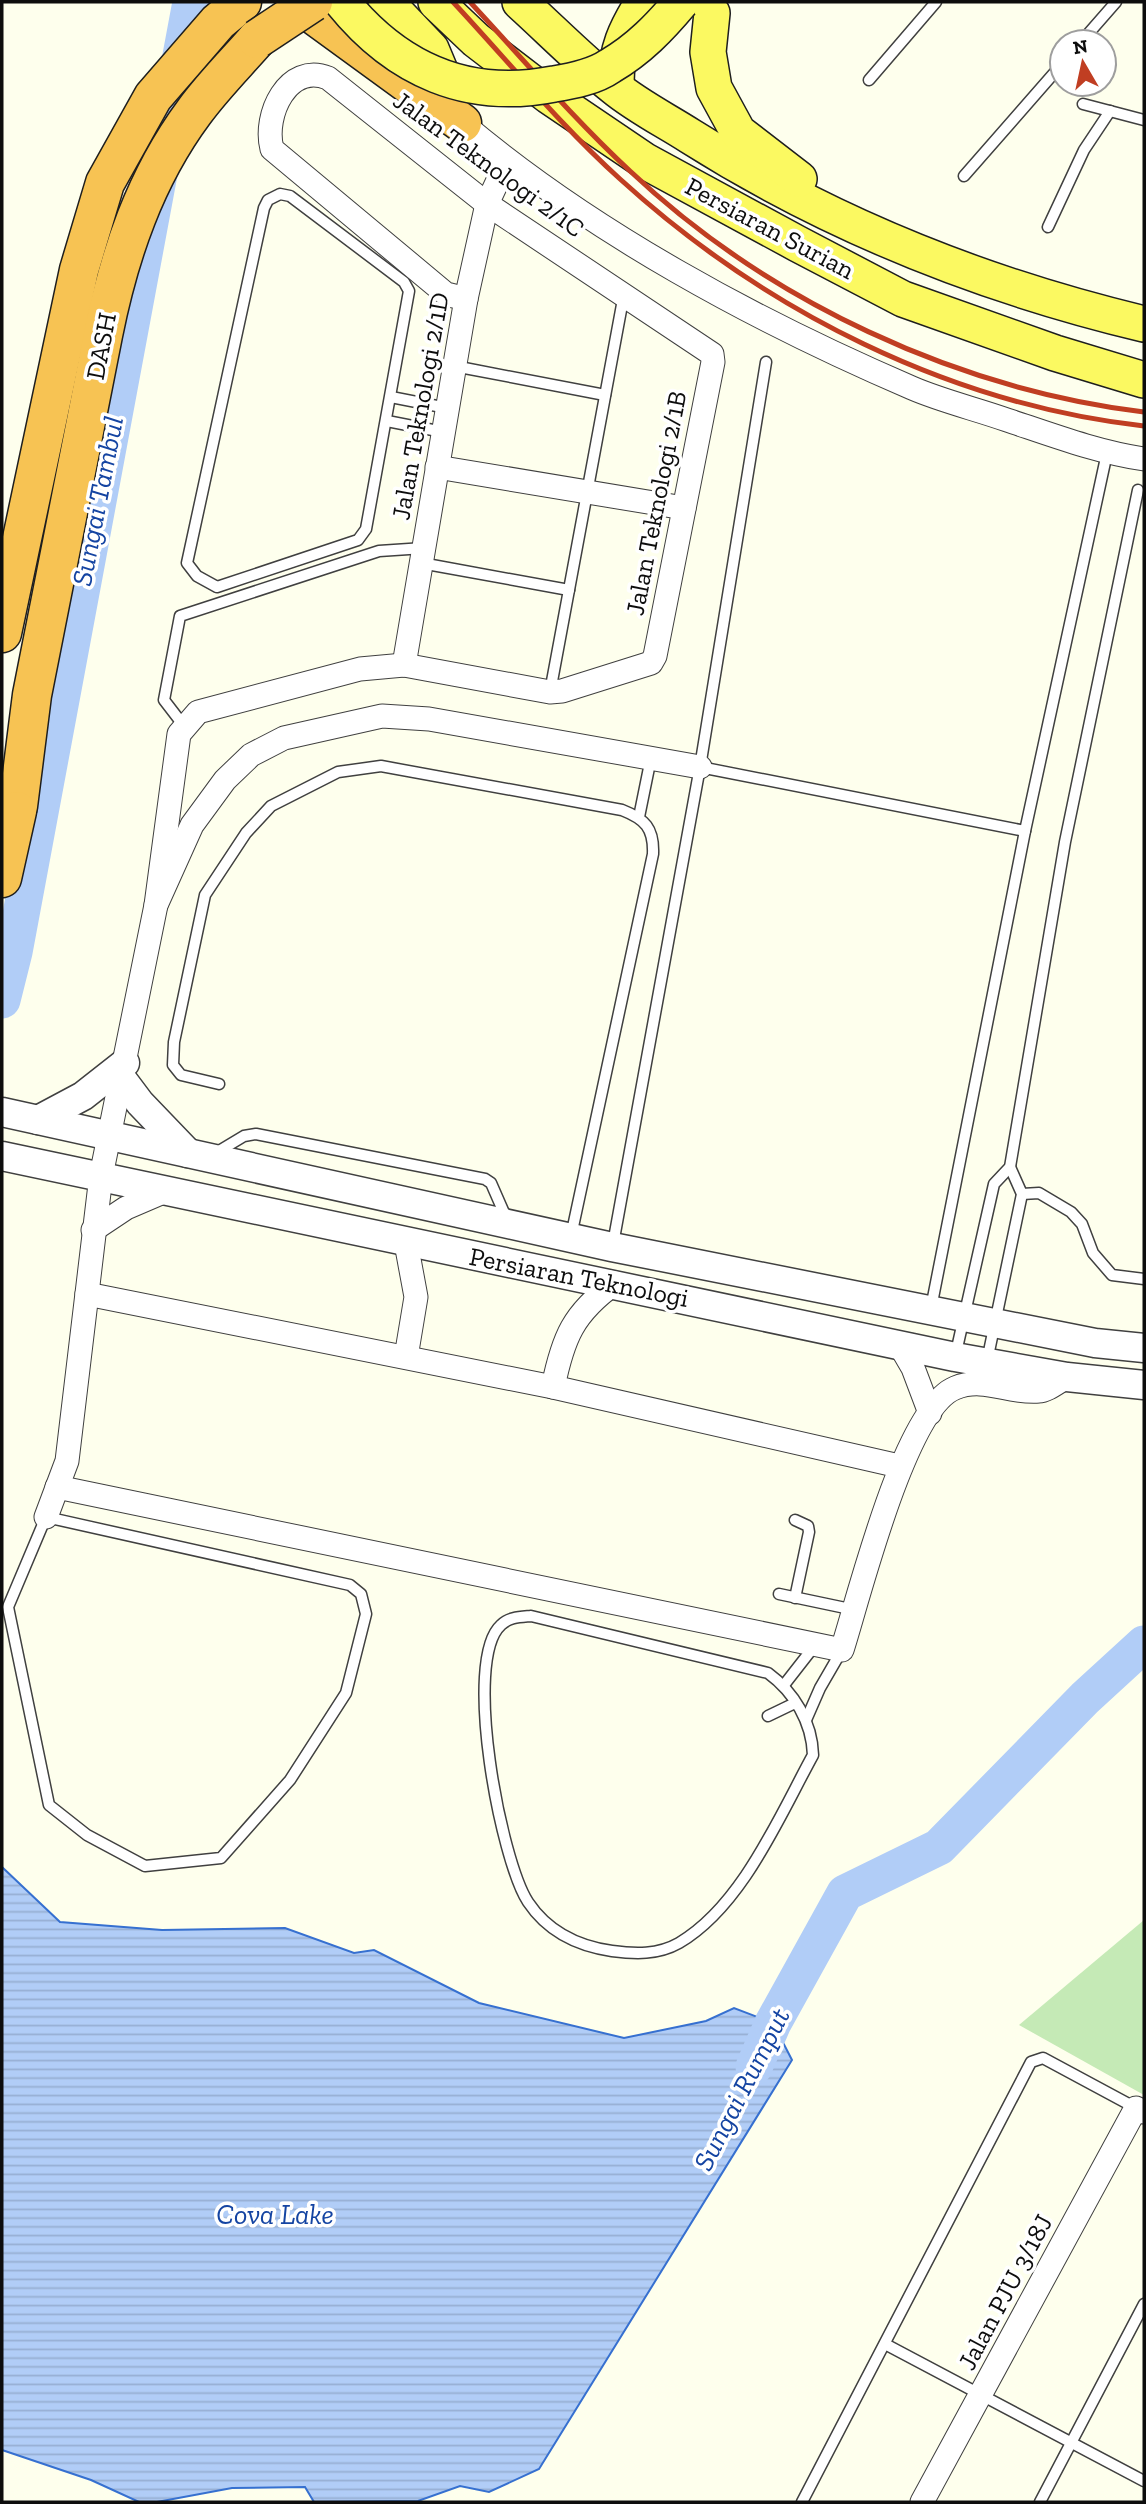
<svg xmlns="http://www.w3.org/2000/svg" width="1146" height="2504" viewBox="0 0 1146 2504" font-family="'Zilla Slab',serif">
  <defs>
    <pattern id="water-rules" width="6" height="5" patternUnits="userSpaceOnUse" patternTransform="scale(1.75)"><rect width="6" height="5" fill="#b1cdf7"/><path d="M0 2.5h6" fill="none" stroke="#97afd3"/></pattern>
  </defs>
  <rect width="100%" height="100%" fill="#feffed"/>
  <path fill="#c5eab6" d="M1144,1920V2095L1019,2025Z"/>
  <path fill="url(#water-rules)" stroke="#3670d0" stroke-width="2" d="M2,1867L60,1922L162,1930L285,1928L354,1953L374,1950L479,2003L624,2038L706,2021L734,2008L773,2023L792,2060L539,2469L489,2492L460,2486L418,2501L314,2502L305,2487L232,2488L157,2502H139L91,2480L2,2450Z"/>
  <g fill="none" stroke-linecap="round" stroke-linejoin="round">
    <g stroke="#b1cdf7" stroke-width="37">
      <path d="M2,1000L14,952L191,2"/>
      <path d="M754,2067L773,2023L845,1893L939,1847L1085,1698L1144,1644"/>
    </g>
    <defs>
      <g id="service">
        <path d="M1081,42L1116,2"/>
        <path d="M869,80L936,2"/>
        <path d="M1083,104L1144,120"/>
        <path d="M964,176L1062,64"/>
        <path d="M280,194L290,196L404,282L409,291L366,529L358,540L217,587L197,576L187,563L264,208L268,200Z"/>
        <path d="M1048,227L1084,150L1110,111"/>
        <path d="M454,366L605,395"/>
        <path d="M391,397L447,408"/>
        <path d="M387,421L443,432"/>
        <path d="M421,563L569,590"/>
        <path d="M550,692L624,294"/>
        <path d="M184,726L164,700L180,616L379,551L424,548"/>
        <path d="M700,767L1025,831"/>
        <path d="M639,817L651,758"/>
        <path d="M219,1084L181,1075L173,1065L174,1042L205,895L246,833L271,806L338,772L381,766L622,810C645,819 654,828 653,854L571,1236"/>
        <path d="M214,1154L244,1136L256,1134L485,1179L491,1183L508,1222"/>
        <path d="M1022,1194L1039,1193L1071,1212L1082,1224L1093,1253L1112,1275L1144,1279"/>
        <path d="M613,1244L700,767L766,362"/>
        <path d="M931,1308L1025,831L1107,453"/>
        <path d="M955,1357L994,1184L1010,1167L1065,842L1138,490"/>
        <path d="M987,1361L1022,1194L1010,1167"/>
        <path d="M46,1517L350,1585L361,1594L366,1614L346,1693L290,1780L221,1858L145,1866L87,1835L49,1805L8,1607Z"/>
        <path d="M795,1520L808,1526L809,1532L795,1598"/>
        <path d="M779,1594L855,1610"/>
        <path d="M531,1616L768,1673C794,1692 812,1722 813,1755C779,1817 742,1906 679,1943C658,1955 635,1954 612,1951C577,1946 548,1932 528,1902C501,1861 462,1660 501,1625C509,1617 520,1617 531,1616Z"/>
        <path d="M784,1685L816,1644"/>
        <path d="M768,1716L795,1703"/>
        <path d="M806,1720L820,1688L842,1650"/>
        <path d="M885,2344L1144,2481"/>
        <path d="M802,2502L1031,2062L1043,2058L1136,2108"/>
        <path d="M1040,2502L1144,2304"/>
      </g>
      <g id="minor">
        <path d="M462,123C591,232 756,321 912,388C942,401 976,409 1007,420C1052,435 1097,452 1144,459"/>
        <path d="M437,467L684,508"/>
        <path d="M404,665L466,299L487,204L507,161"/>
        <path d="M156,905L179,734L198,712L360,669L404,665L550,692L562,691L651,663L655,656L713,362L712,354L487,204L328,78C288,62 263,115 272,149L446,294L466,299"/>
        <path d="M93,1230L126,1208L168,1190"/>
        <path d="M87,1294L553,1387L899,1466"/>
        <path d="M899,1344L913,1368L930,1413"/>
        <path d="M406,1357L416,1297L406,1243"/>
        <path d="M553,1387C563,1338 573,1313 615,1283"/>
        <path d="M57,1487L842,1650C859,1597 905,1408 955,1388C984,1376 1009,1394 1039,1391C1047,1391 1059,1381 1067,1377"/>
        <path d="M46,1517L67,1461L101,1176L156,905L192,825L225,780L251,755L284,738L382,716L429,719L700,767"/>
        <path d="M922,2502L1136,2108L1144,2112"/>
      </g>
      <g id="tertiary">
        <path d="M122,1079L140,1103L188,1153"/>
        <path d="M2,1112L612,1247L1095,1343L1144,1348"/>
        <path d="M38,1120L83,1096L125,1063"/>
        <path d="M2,1156L955,1357L1067,1377L1144,1385"/>
      </g>
      <g id="primary">
        <path d="M386,2L431,49L451,97"/>
        <path d="M436,2L476,40L549,96L645,161L798,244L903,299L1055,353L1144,380"/>
        <path d="M520,2C551,30 581,61 614,87C637,106 665,120 690,136C829,224 985,286 1144,324"/>
        <path d="M712,13L708,52L714,88L738,132L799,179"/>
        <path d="M616,83C616,50 626,29 643,2"/>
      </g>
      <g id="motorway">
        <path d="M296,2L462,123"/>
        <path d="M2,633L79,270L105,183L153,97L218,22L242,2"/>
        <path d="M2,837L18,806L32,695L103,335C119,255 145,178 194,112C212,87 236,63 257,39"/>
        <path d="M2,878L17,811"/>
      </g>
    </defs>
    <use href="#service" stroke="#404040" stroke-width="13"/>
    <use href="#minor" stroke="#404040" stroke-width="25"/>
    <use href="#tertiary" stroke="#404040" stroke-width="31"/>
    <use href="#primary" stroke="#1e1e1e" stroke-width="38"/>
    <use href="#motorway" stroke="#1e1e1e" stroke-width="41"/>
    <use href="#service" stroke="#fff" stroke-width="10"/>
    <use href="#minor" stroke="#fff" stroke-width="23"/>
    <use href="#tertiary" stroke="#fff" stroke-width="28"/>
    <use href="#primary" stroke="#fbf961" stroke-width="35"/>
    <use href="#motorway" stroke="#f7c353" stroke-width="38"/>
    <g stroke="#c03e22" stroke-width="5">
      <path d="M453,2C508,61 560,125 620,179C765,311 949,404 1144,426"/>
      <path d="M470,2C522,58 573,118 630,171C768,301 956,389 1144,412"/>
    </g>
    <defs>
      <path id="primary-bridge" d="M342,2C397,70 468,101 554,84C573,81 594,77 610,66C639,49 660,27 681,2"/>
      <path id="motorway-bridge" d="M257,39L313,2"/>
    </defs>
    <use href="#primary-bridge" stroke="#1e1e1e" stroke-width="38" stroke-linecap="butt"/>
    <use href="#motorway-bridge" stroke="#1e1e1e" stroke-width="41" stroke-linecap="butt"/>
    <use href="#primary-bridge" stroke="#fbf961" stroke-width="35"/>
    <use href="#motorway-bridge" stroke="#f7c353" stroke-width="38"/>
  </g>
  <g text-anchor="middle" stroke-width="7" stroke-linejoin="round" paint-order="stroke">
    <g font-size="26" fill="#0d0d0d" stroke="#fff">
      <text transform="translate(489 164) rotate(36)" y="9">Jalan Teknologi 2/1C</text>
      <text transform="translate(770 228) rotate(28)" y="9">Persiaran Surian</text>
      <text transform="translate(101 346) rotate(-79)" y="9">DASH</text>
      <text transform="translate(420 406) rotate(-80)" y="9">Jalan Teknologi 2/1D</text>
      <text transform="translate(656 503) rotate(-79)" y="9">Jalan Teknologi 2/1B</text>
      <text transform="translate(579 1277) rotate(11)" y="9">Persiaran Teknologi</text>
      <text transform="translate(1005 2292) rotate(-62)" y="9">Jalan PJU 3/18J</text>
    </g>
    <g font-size="28" font-style="italic" fill="#1444a2" stroke="#fff">
      <text transform="translate(97 501) rotate(-79)" y="10">Sungai Tambul</text>
      <text transform="translate(741 2089) rotate(-63)" y="10">Sungai Rumput</text>
      <text x="275" y="2224">Cova Lake</text>
    </g>
  </g>
  <rect width="1146" height="2504" fill="none" stroke="#0d0d0d" stroke-width="7"/>
  <g transform="translate(1083 63) rotate(351)"><circle r="33" fill="#ffffff" stroke="#9e9e9e" stroke-width="2"/>
  <path d="M0-5L12 26L0 18L-12 26Z" fill="#c03e22"/>
  <text y="-10" font-size="19" font-weight="bold" text-anchor="middle" fill="#0d0d0d">N</text>
  </g>
</svg>
